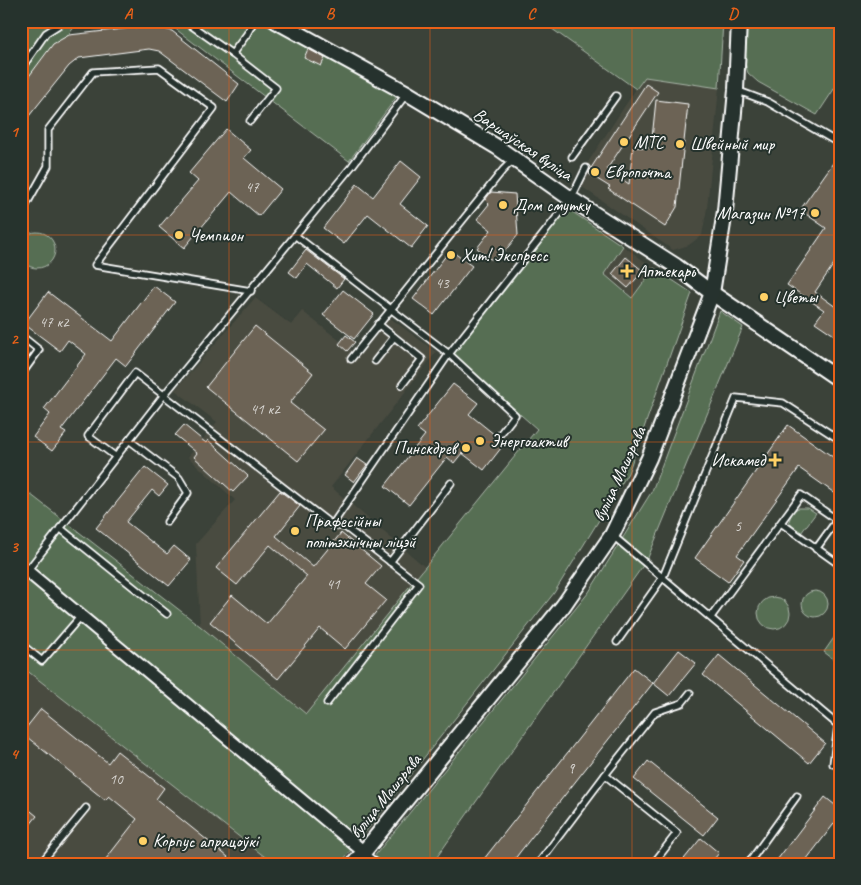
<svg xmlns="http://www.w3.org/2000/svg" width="861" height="885" viewBox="0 0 861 885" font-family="Caveat,sans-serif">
  <rect width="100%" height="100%" fill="#3b4239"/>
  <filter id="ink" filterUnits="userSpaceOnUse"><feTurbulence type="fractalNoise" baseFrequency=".02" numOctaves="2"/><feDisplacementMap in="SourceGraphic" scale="10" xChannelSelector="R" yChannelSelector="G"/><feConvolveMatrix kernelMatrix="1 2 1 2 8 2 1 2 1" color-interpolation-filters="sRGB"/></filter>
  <g filter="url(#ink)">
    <g fill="#4a4c41">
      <path d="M644,77L719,88L707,208L702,235L689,245L673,250L575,182Z"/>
      <path d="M623,246L654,268L633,298L604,274Z"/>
      <path d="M255,298L291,325L302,311L359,356L390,318L436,352L331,487L425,567L509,463L331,781L177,657L200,626L196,544L235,500L188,457L217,422L175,390Z"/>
      <path d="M21,666L274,864H21Z"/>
    </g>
    <g fill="#566e53" stroke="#aab6a9">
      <path d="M21,21H116L75,26L21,98Z"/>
      <path d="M165,21H257L401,91L349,161Z"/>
      <path d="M541,21H723L719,88L645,77L636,89Z"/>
      <path d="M747,21H840V80L817,115L758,82L748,73L744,60Z"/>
      <path d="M565,207L623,246L604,274L632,298L654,268L692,293L628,473L554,593L340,864H274L21,666V487L200,626L306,714L537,429L450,353Z"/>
      <circle cx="37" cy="250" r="18"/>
      <path d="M720,311L743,327L647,560L432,864H368L589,592L652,491Z"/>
      <path d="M798,508H808L816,513L801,533L794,529L789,521L792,512Z"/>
      <circle cx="815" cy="604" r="13"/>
      <circle cx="774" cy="613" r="16"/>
      <path d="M840,629V664L824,652Z"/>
    </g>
    <g fill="#6c6455" stroke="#fff">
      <path d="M150,26L172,31L239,84L227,102L159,51L149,49L79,58L69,66L21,126V87L53,44L69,35Z"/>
      <path d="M308,49L325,58L321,66L304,58Z"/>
      <path d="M646,84L658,92L607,169L629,184L633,147L651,148L656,100L688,104L677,207L665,227L608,189L610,187L589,174L591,168Z"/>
      <path d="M226,129L251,150L244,158L281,189L259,216L231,192L184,248L159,227L198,181L189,173Z"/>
      <path d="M840,153V255L815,292L840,310V339L815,322L824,310L787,285L826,228L800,210Z"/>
      <path d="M401,161L421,177L400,204L428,226L411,248L368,214L344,244L323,228L357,184L373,197Z"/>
      <path d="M491,192L515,194L518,235L499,258L490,259L477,248L491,230L477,219L489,204L485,200Z"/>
      <path d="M306,250L344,279L337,288L307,264L297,278L289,272Z"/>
      <path d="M450,250L472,266L434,315L413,299Z"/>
      <path d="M626,257L643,271L628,288L612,274Z"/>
      <path d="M154,286L175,302L126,366L116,358L61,430L66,433L52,451L33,437L50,414L44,409L86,354L68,340L60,351L24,324L48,292L112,341Z"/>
      <path d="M343,290L374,314L354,339L323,315Z"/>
      <path d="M255,326L313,373L290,403L324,430L298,461L206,387Z"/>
      <path d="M346,335L355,342L347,351L339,344Z"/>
      <path d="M453,384L478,403L469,414L505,443L484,470L462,453L454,463L447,457L409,505L385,486L425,435L417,429Z"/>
      <path d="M184,425L206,443L208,440L248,476L233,492L194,457L197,453L175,435Z"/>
      <path d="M788,425L840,462V497L799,468L737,555L744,560L728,582L695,558Z"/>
      <path d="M357,458L367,465L354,482L345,475Z"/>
      <path d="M145,467L168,485L159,496L152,490L126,522L167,554L174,546L191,560L169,586L96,528Z"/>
      <path d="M280,491L300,506L276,536L313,567L341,533L381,566L366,584L386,600L345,649L320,628L278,679L210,622L232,595L267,624L307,576L270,545L237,585L216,568Z"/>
      <path d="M679,650L696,663L669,696L653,683Z"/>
      <path d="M719,655L825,743L809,763L703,675Z"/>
      <path d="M634,668L653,683L520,852L511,864H480Z"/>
      <path d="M41,709L108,763L117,751L164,788L156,799L228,857L223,864H102L137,819L109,796L105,800L22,733Z"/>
      <path d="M648,761L718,817L704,835L634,779Z"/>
      <path d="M825,797L840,809V816L803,864H774Z"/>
      <path d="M21,803L37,816L21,836Z"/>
      <path d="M701,838L719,853L710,864H680Z"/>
    </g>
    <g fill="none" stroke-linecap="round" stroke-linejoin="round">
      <defs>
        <g id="service">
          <path d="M185,21L232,54L247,34L254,21"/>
          <path d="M232,54L276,88L250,121"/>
          <path d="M21,69L46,33L65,21"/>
          <path d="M736,90L768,102L840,144"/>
          <path d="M572,157L616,96"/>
          <path d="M21,214L48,166V130L93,72L159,68L214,108L95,265L251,291"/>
          <path d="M296,236L449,354L515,415L501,433"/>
          <path d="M378,324L422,359L402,385"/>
          <path d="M351,359L503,170L514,159"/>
          <path d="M375,361L394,337"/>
          <path d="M21,375L39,350L24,338"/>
          <path d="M129,440L179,478L188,493L167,522"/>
          <path d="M116,457L88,436L135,373L332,525L345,527L419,584L327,703"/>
          <path d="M781,523L840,565"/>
          <path d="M332,525L449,354L571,199L586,168"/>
          <path d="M60,528L167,614"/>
          <path d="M612,535L838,725L833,764"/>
          <path d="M816,549L837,520"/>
          <path d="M390,562L451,483"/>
          <path d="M27,571L164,395L352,166L407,93"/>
          <path d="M711,617L801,495L840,522"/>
          <path d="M617,642L663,577L736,398L783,403L840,440"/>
          <path d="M21,644L42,661L81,616"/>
          <path d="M605,775L677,833L653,864"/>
          <path d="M364,853L378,864"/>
          <path d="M40,864L86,808"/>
          <path d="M538,864L605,775L655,712L682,703L690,693"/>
          <path d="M748,864L797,796"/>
        </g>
        <path id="minor" d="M21,566L364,852"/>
        <g id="tertiary">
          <path d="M276,21L407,93L497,147L571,199L676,266L712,293L840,380"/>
          <path d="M354,864L563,606L612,535L649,458L712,293L725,211L736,90L739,21"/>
        </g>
      </defs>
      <use href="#service" stroke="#fff" stroke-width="9"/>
      <use href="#minor" stroke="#fff" stroke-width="15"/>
      <use href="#tertiary" stroke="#fff" stroke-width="18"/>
      <use href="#service" stroke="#26332d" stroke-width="5.5"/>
      <use href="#minor" stroke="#26332d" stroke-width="11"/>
      <use href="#tertiary" stroke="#26332d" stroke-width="14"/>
    </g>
  </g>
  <path fill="none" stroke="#e96118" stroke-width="1" stroke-opacity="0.55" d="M229,21V864M430,21V864M632,21V864M21,235H840M21,442H840M21,650H840"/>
  <g fill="#ffd166" stroke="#26332d" stroke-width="2">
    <circle cx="624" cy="142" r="5"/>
    <circle cx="680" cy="144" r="5"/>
    <circle cx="595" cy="172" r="5"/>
    <circle cx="503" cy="205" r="5"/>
    <circle cx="815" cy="213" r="5"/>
    <circle cx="179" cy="235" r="5"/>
    <circle cx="451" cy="255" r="5"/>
    <path d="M624.5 263.5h5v5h5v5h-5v5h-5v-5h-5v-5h5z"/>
    <circle cx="764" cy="297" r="5"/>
    <circle cx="480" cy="441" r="5"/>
    <circle cx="466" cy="448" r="5"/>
    <path d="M772.5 452.5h5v5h5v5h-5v5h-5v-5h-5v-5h5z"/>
    <circle cx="295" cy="531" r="5"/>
    <circle cx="143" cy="841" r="5"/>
  </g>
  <g text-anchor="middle" stroke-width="4" stroke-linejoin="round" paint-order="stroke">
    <g font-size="15" fill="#dad8d4">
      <text x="252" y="192">47</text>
      <text x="442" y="288">43</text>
      <text x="54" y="327">47 к2</text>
      <text x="265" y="414">41 к2</text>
      <text x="738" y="531">5</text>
      <text x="333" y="589">41</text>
      <text x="571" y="773">9</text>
      <text x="116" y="784">10</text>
    </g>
    <g font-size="18" fill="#fff" stroke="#26332d" text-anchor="start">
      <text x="634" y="148">МТС</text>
      <text x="690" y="150">Швейный мир</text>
      <text x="605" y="178">Европочта</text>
      <text x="513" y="211">Дом смутку</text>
      <text x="805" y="219" text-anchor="end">Магазин №17</text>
      <text x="189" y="241">Чемпион</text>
      <text x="461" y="261">Хит! Экспресс</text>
      <text x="637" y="277">Аптекарь</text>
      <text x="774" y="303">Цветы</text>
      <text x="490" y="447">Энергоактив</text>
      <text x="456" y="454" text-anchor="end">Пинскдрев</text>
      <text x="765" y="466" text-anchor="end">Искамед</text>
      <text x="305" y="527">Прафесійны<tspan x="305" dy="21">політэхнічны ліцэй</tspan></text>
      <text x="153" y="847">Корпус апрацоўкі</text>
    </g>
    <g font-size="18" fill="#fff" stroke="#26332d">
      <text transform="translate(523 144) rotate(34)" y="6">Варшаўская вуліца</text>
      <text transform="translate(619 474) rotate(-65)" y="6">вуліца Машэрава</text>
      <text transform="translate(385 796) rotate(-51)" y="6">вуліца Машэрава</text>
    </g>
  </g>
  <rect width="861" height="885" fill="none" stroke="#26332d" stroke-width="55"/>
  <rect x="28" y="28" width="806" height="830" fill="none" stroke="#e96118" stroke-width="2"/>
  <g font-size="16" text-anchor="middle" font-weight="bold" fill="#e96118">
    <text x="128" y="19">A</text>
    <text x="330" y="19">B</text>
    <text x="531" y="19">C</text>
    <text x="733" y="19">D</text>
    <text x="14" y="137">1</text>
    <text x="14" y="344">2</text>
    <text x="14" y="552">3</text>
    <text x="14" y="759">4</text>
  </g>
</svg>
